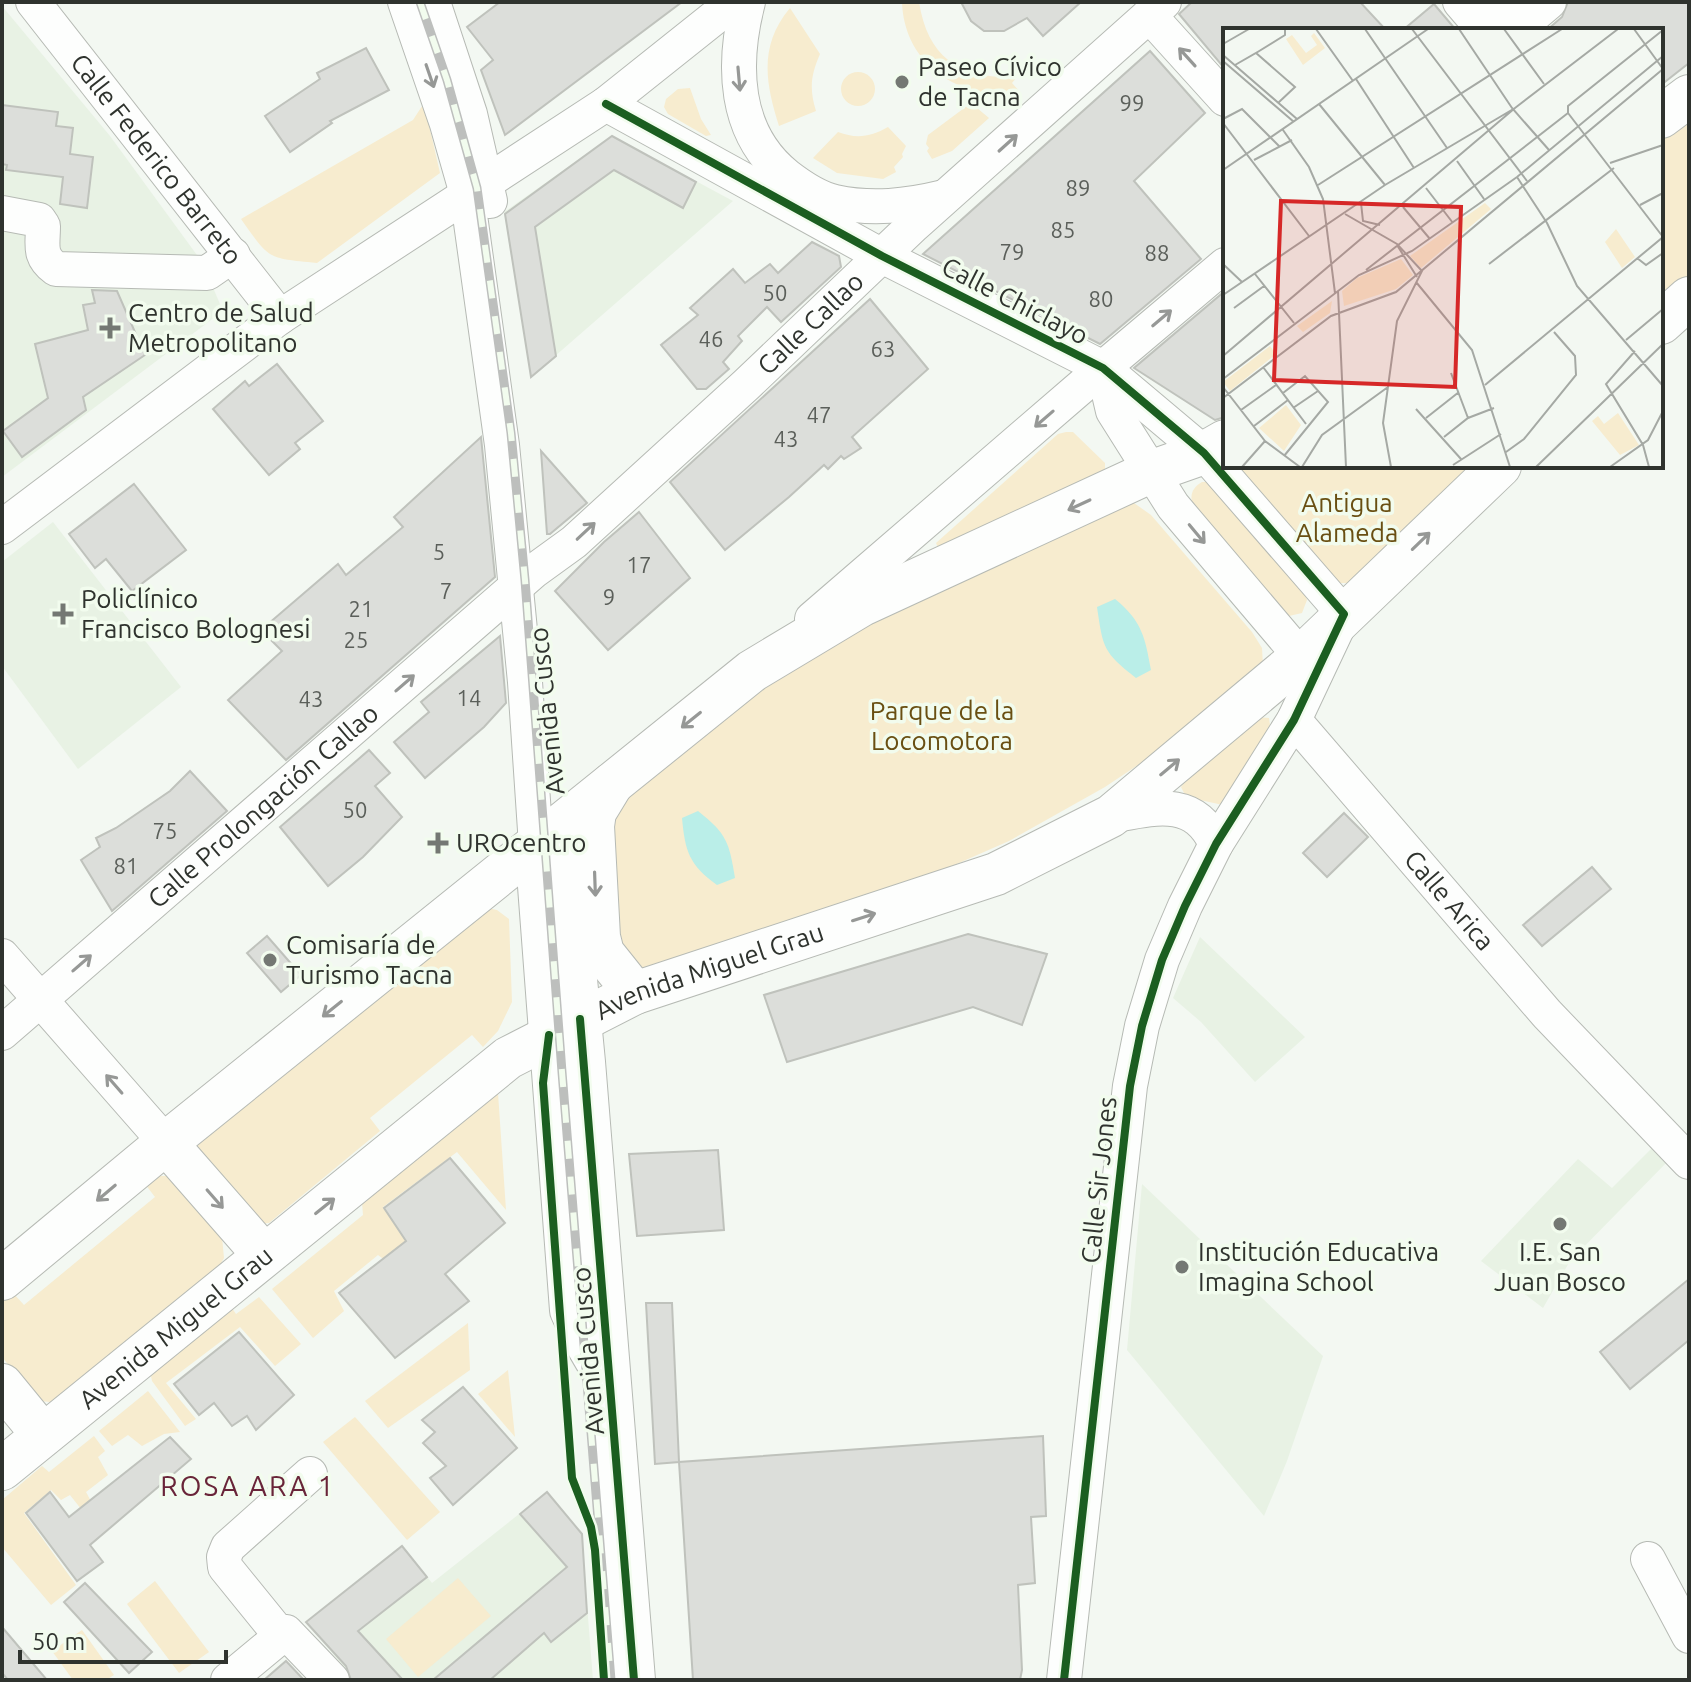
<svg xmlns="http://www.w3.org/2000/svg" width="1691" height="1682" viewBox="0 0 1691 1682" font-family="Ubuntu,sans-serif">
  <rect width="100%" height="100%" fill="#f3f8f2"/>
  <g fill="#e8f2e4">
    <path d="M2,6L110,136L202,262L223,311L2,477Z"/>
    <path d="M612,136L733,201L531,377L504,212Z"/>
    <path d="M53,522L181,687L78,769L2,666V562Z"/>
    <path d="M1200,937L1305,1037L1255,1082L1201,1022L1173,998Z"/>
    <path d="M1654,1146L1669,1160L1570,1261L1543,1308L1481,1261L1578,1159L1612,1188Z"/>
    <path d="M1142,1184L1323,1356L1287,1461L1264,1516L1127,1350Z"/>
    <path d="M547,1492L577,1528L582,1542L593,1680H355L306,1622L402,1546L432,1583Z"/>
  </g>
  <g fill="#f7eccf">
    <path d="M902,2H919C928,59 961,79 1017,77L1012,83L1021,93L1016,97L1013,94C955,98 904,62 902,2Z"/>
    <path d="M790,8L820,54C811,75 809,88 816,111L779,126C765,82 759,45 790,8Z"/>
    <circle cx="858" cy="89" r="17"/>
    <path d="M690,88L701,119L711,135L706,136L668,114L664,107L666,99L678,89Z"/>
    <path d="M424,103L440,173L317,263C267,258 270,260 241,219L413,120Z"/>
    <path d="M971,103L989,118L952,151L932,159L927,151L929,148L926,144L928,135Z"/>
    <path d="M1689,116V279L1661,305V137Z"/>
    <path d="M888,127L906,146L902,154L903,157L894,167L896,172L883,179L837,173L813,158L838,132C856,139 871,137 888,127Z"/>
    <path d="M1066,432H1073L1105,463V472L939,550L936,543L1058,434Z"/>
    <path d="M1232,466H1482L1351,583H1336Z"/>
    <path d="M1202,482H1208L1305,593L1307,600L1302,613L1289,616L1283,613L1193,504C1189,495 1193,487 1202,482Z"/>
    <path d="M1119,503H1134L1151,515L1252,632L1262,648L1263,666L1159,751L1105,787L1009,841L918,881L651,967L636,968L623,963L608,812L814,648Z"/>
    <path d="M1257,717L1269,718L1270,725L1229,803L1223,805L1186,797L1181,787L1186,780Z"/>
    <path d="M483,907L497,910L509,919L512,1002L498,1031L483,1047L472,1035L370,1118L380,1131L269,1223L259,1224L194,1145Z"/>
    <path d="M498,1093L506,1210L457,1152L383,1207L406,1241L386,1261L378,1255L334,1291L344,1311L313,1338L272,1289L363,1215L362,1203Z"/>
    <path d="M160,1176H169L222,1237L224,1258L220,1265L62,1397L50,1402L40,1401L33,1396L2,1357V1302L13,1293L24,1305L155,1197L145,1184Z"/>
    <path d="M259,1297L301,1344L275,1366L240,1327L166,1383L196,1419L185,1426L152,1381L150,1371L230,1305L236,1314Z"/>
    <path d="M468,1323L470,1370L388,1428L365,1401Z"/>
    <path d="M508,1370L515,1437L478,1394Z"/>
    <path d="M148,1391L180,1432L164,1434L142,1446L128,1435L112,1446L99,1431Z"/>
    <path d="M355,1417L440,1512L407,1540L323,1442Z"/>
    <path d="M94,1436L105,1451L98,1457L108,1475L86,1492L99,1516L89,1519L70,1495L61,1500L51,1490L24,1513L76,1585L51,1605L2,1547V1500L42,1466L49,1472Z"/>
    <path d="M458,1578L491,1616L418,1677L386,1639Z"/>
    <path d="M155,1581L209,1652L179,1673L127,1604Z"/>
    <path d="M82,1630L114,1675L106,1680H73L52,1651Z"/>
  </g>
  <g fill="#baeee8">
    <path d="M1115,599C1142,621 1145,637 1151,670L1136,678C1103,652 1103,648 1097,607Z"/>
    <path d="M698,811C727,834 729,842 735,878L717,885C689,865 685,851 682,818Z"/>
  </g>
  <g fill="#dcdeda" stroke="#bfc2bc" stroke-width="2">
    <path d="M500,2H682L505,135L481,70L493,60L467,27Z"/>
    <path d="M961,2H1081L1043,36L1027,18L1004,31H984L971,21Z"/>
    <path d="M1192,2H1360L1386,30H1225V69L1179,14Z"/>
    <path d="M1568,2H1689V63L1661,85V30H1547L1562,17Z"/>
    <path d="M1434,4L1456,30H1403Z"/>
    <path d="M366,48L389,90L330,121L332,123L290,152L265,116L320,79L317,73Z"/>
    <path d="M1150,51L1205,113L1134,181L1201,259L1100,344L923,254Z"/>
    <path d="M2,105L58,112L56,126L73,128L70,154L93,157L87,208L60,204L63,177L6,170L7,165L2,164Z"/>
    <path d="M612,136L696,182L683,208L614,170L535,227L556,356L531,377L505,214Z"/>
    <path d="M812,242L839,256L841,267L781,322L767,307L738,336L742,341L723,362L729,369L706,389H697L661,345L698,315L690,308L733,269L745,283L770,264L778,273Z"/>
    <path d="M92,290L117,291L145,355L83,397L86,410L22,457L3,431L48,398L35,344L88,330L83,305L95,303Z"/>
    <path d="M1225,291V417L1215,420L1134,368Z"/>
    <path d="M870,299L928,369L852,437L861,448L844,459L841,456L828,469L824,465L789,497L725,550L670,482Z"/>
    <path d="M277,364L323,421L295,443L300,449L269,475L213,409L245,381L249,386Z"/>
    <path d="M481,437L495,577L286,760L228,700L282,651L261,630L338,564L346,575L403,527L394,517Z"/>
    <path d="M541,451L587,503L550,534H547Z"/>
    <path d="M134,484L186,550L132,591L106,559L95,568L69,534Z"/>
    <path d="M639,512L690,578L608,650L555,591L604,542Z"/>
    <path d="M500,636L506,703L484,727L425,778L394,742L429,712L421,702Z"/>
    <path d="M369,750L390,773L375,786L402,817L363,857L328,886L280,827Z"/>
    <path d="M190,771L227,811L112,911L81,860L100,847L96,838L116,828L170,791Z"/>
    <path d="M1344,813L1368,837L1327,877L1303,853Z"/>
    <path d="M1592,867L1611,889L1542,946L1523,925Z"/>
    <path d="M968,934L1047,954L1022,1025L973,1007L787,1062L764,995Z"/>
    <path d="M267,936L301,975L281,992L247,953Z"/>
    <path d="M718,1150L724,1230L637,1236L629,1154Z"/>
    <path d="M450,1158L505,1223L445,1274L469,1301L395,1358L339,1293L406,1241L384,1208Z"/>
    <path d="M1689,1279V1340L1630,1389L1600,1352Z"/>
    <path d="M646,1303H672L679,1462L655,1464Z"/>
    <path d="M239,1332L294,1395L256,1430L247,1416L232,1426L214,1403L199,1415L174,1384Z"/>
    <path d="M463,1387L517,1448L453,1505L430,1478L446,1466L423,1443L435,1432L422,1420Z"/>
    <path d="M1043,1436L1046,1516L1031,1517L1035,1583L1018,1585L1022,1670L1020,1680H693L679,1462Z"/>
    <path d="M170,1437L191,1459L90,1545L103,1562L77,1581L26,1513L50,1492L69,1517Z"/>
    <path d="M547,1492L582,1534L587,1613L551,1642L544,1633L490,1680H433L567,1567L520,1514Z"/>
    <path d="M402,1546L427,1577L358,1631L403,1680H351L346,1666L306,1622Z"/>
    <path d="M85,1583L152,1652L129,1673L64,1602Z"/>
    <path d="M2,1627L47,1680H8L2,1673Z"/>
    <path d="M286,1661L304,1680H264Z"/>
  </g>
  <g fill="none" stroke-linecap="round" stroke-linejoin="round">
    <defs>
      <g id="minor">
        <path id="s1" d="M33,2L280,317"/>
        <path d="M405,2L447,124L467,194L502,445L525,682L536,845"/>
        <path d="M433,2L470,114L490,201"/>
        <path d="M748,2C732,64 733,133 787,176C800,186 818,198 835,202C872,210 907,206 944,197"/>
        <path d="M1460,2L1484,30"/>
        <path d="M1497,2L1521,30"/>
        <path d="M1149,15L1225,99"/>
        <path d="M1516,30L1549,2"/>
        <path d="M606,104L882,256L1103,368L1204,453L1344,614L1294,720L1216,844L1185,906L1162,960L1142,1026L1130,1086L1064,1680"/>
        <path d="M2,213L39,220L43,226C43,245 38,256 56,269L207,273L233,255"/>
        <path d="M1103,368L1113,411L1173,506L1301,657L1298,681"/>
        <path d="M2,527L280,317L606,104L734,2"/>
        <path d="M812,619L1103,368L1225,265"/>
        <path id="s2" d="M1294,720L1547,1014L1689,1162"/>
        <path d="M1111,816C1154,808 1194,796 1216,844"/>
        <path d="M2,956L166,1143"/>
        <path id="s3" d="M2,1033L534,571L574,542L746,385L914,225L1164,2"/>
        <path d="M1648,1559L1689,1636"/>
        <path d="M281,1636L225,1567L224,1557L228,1547L310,1474"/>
        <path d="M228,1680L286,1632L332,1680"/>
      </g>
      <g id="major">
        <path d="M1661,117L1689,96"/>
        <path d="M1661,323L1689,298"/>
        <path d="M612,784L595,812L593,826L599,937L603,953L635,993"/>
        <path d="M561,825L584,1062L634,1680"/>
        <path d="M539,886L571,1310L585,1341L602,1370"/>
        <path d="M166,1143L264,1255"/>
        <path d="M2,1279L166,1143L752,671L862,605L1150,472L1204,453L1225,441"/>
        <path d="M2,1385L43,1435"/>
        <path id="s4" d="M2,1469L508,1058L635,993L996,874L1111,816L1301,657L1500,466"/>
      </g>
    </defs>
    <use href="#minor" stroke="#b6bab4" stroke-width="36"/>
    <use href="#major" stroke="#b6bab4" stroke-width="44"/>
    <use href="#minor" stroke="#fdfefd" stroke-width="34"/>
    <use href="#major" stroke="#fdfefd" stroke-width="42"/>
    <defs>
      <path id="rail" d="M420,2L447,80L477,188L511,433L525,580L562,1072L611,1680"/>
    </defs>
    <use href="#rail" stroke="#bdbfbd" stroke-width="9"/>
    <use href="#rail" stroke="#f2fcee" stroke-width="6" stroke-dasharray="18" stroke-linecap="butt"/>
    <defs>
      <g id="cycleway">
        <path d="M606,104L882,256L1103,368L1204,453L1344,614L1294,720L1216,844L1185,906L1162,960L1142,1026L1130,1086L1064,1680"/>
        <path d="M580,1019L634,1680"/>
        <path d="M549,1035L543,1083L572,1478L591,1527L595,1550L604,1680"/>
      </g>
    </defs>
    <use href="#cycleway" stroke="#f2fcee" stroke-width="13"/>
    <use href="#cycleway" stroke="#1b5e20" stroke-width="8"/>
  </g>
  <defs><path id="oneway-shaft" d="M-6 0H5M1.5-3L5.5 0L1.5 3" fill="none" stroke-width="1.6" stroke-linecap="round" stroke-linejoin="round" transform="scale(2)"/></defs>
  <g stroke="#969896">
    <use href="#oneway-shaft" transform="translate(1187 57) rotate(-132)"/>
    <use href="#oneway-shaft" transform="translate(430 76) rotate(71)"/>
    <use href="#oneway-shaft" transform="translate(739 79) rotate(85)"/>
    <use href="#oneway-shaft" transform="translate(1008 143) rotate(-42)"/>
    <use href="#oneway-shaft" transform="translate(1162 318) rotate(-40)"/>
    <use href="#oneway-shaft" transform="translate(1044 419) rotate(139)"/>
    <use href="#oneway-shaft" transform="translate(1079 505) rotate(155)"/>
    <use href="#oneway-shaft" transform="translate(586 531) rotate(-43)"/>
    <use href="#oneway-shaft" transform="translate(1197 534) rotate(50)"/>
    <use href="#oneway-shaft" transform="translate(1421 541) rotate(-44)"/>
    <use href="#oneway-shaft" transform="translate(405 683) rotate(-41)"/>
    <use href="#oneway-shaft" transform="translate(691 720) rotate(141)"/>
    <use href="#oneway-shaft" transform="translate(1170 767) rotate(-40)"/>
    <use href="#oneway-shaft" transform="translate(595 884) rotate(88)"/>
    <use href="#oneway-shaft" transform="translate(864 917) rotate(-18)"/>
    <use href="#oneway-shaft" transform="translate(82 963) rotate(-41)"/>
    <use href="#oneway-shaft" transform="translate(332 1009) rotate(141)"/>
    <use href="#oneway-shaft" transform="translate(114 1084) rotate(-131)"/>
    <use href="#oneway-shaft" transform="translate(106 1193) rotate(140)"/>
    <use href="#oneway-shaft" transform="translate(215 1199) rotate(49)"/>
    <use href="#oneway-shaft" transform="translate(325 1206) rotate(-39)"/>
  </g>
  <g fill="#747873" stroke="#f2fcee" stroke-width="3">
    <circle cx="902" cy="82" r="8"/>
    <path d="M106 316h8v8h8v8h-8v8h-8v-8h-8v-8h8z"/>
    <path d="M59 602h8v8h8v8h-8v8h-8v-8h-8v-8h8z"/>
    <path d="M434 831h8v8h8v8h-8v8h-8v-8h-8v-8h8z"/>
    <circle cx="270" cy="960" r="8"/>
    <circle cx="1560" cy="1224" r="8"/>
    <circle cx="1182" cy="1267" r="8"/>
  </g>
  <g text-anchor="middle" stroke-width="7" stroke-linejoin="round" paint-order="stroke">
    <g font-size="22" fill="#5b5f5a">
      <text x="1132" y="111">99</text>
      <text x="1078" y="196">89</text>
      <text x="1063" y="238">85</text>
      <text x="1012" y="260">79</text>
      <text x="1157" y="261">88</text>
      <text x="775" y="301">50</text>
      <text x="1101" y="307">80</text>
      <text x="711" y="347">46</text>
      <text x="883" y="357">63</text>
      <text x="819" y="423">47</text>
      <text x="786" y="447">43</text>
      <text x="439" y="560">5</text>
      <text x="639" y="573">17</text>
      <text x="446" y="599">7</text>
      <text x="609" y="605">9</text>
      <text x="361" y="617">21</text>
      <text x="356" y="648">25</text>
      <text x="469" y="706">14</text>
      <text x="311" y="707">43</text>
      <text x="355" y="818">50</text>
      <text x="165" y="839">75</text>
      <text x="126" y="874">81</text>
    </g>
    <g font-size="26" fill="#2f332e" stroke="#f2fcee" text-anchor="start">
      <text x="918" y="76">Paseo Cívico<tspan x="918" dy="30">de Tacna</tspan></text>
      <text x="128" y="322">Centro de Salud<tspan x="128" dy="30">Metropolitano</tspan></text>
      <text x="81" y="608">Policlínico<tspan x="81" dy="30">Francisco Bolognesi</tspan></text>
      <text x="456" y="852">UROcentro</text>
      <text x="286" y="954">Comisaría de<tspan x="286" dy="30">Turismo Tacna</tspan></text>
      <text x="1198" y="1261">Institución Educativa<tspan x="1198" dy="30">Imagina School</tspan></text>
      <text x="1560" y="1261" text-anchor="middle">I.E. San<tspan x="1560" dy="30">Juan Bosco</tspan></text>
    </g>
    <g font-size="26" fill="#2f332e" stroke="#f2fcee">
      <text dy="9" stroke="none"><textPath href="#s1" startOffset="200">Calle Federico Barreto</textPath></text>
      <text transform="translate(1015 301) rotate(27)" y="9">Calle Chiclayo</text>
      <text dy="9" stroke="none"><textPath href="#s3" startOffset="1076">Calle Callao</textPath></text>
      <text transform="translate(547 711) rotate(-96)" y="9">Avenida Cusco</text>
      <text dy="9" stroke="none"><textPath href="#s3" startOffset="346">Calle Prolongación Callao</textPath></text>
      <text dy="9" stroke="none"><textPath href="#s2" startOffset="238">Calle Arica</textPath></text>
      <text dy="9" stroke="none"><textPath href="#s4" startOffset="872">Avenida Miguel Grau</textPath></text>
      <text transform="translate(1099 1180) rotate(-84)" y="9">Calle Sir Jones</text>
      <text dy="9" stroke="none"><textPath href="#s4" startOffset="224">Avenida Miguel Grau</textPath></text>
      <text transform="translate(588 1351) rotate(-95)" y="9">Avenida Cusco</text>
    </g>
    <g font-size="26" fill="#694f12" stroke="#f2fcee">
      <text x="1347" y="512">Antigua<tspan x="1347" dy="30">Alameda</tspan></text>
      <text x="942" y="720">Parque de la<tspan x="942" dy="30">Locomotora</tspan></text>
    </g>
    <g font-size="28" letter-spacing="2" fill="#692539" stroke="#f2fcee">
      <text x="248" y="1496">ROSA ARA 1</text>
    </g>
  </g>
  <g transform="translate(1223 28)">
    <rect width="440" height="440" fill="#f3f8f2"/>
    <path d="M91,5L102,20L80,37L63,11L69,7L83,25L94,17L88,8ZM262,175L268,181L198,240L187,228ZM393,201L412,229L399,240L382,214ZM178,231L190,247L173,261L121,278L119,263L134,250ZM109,273L107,285L80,304L74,298ZM47,318L53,326L7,363L0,354ZM63,377L78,397L61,423L36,400ZM395,385L416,417L397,427L369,393L375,388L381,396Z" fill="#f7eccf"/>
    <path fill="none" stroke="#a5a9a4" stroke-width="2" d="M93,1L130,53M142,1L224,120M189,1L304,153M236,1L289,80L326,122M281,1L321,56M411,1L440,41M0,16L26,1M33,25L62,7V1M0,27L74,91M0,33L71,94M12,37L33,25L72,59L55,75M133,51L191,140M96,76L162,157M345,85V78L440,2M0,91L19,81L57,119M0,95L86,208M60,102L86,139L100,171L112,265M31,132L69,112M234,133L261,171M387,135L440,117M0,142L205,1M294,149L324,195L354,258L440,358M95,157L339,1M203,160L230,195M138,175L140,193L157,197M417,177L440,165M180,179L207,211M122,186L174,216L199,243L174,293L160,395L168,439M174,217L194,249M414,230L423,237L440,225M0,236L19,254M266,236L391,140M143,242L345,85M32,246L71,295M193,254L249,322L287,439M115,263L123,439M0,267L162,157L292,80L395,1M11,280L41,258M403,312L440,281M412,323L383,356L420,417L426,439M0,328L292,80M40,339L83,396M228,345L245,390M0,351L136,247L189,223L294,149L440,28M262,357L440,209L345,85M0,359L42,413L77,439M60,365L82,348L105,374L61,428M0,370L108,288L173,264L440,41M70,380L95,363M193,381L238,431M18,382L53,357M203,390L236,364M31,398L65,372M221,409L245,390L271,380M283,424L301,411L353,347L352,328L331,304M230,437L278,406M19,439L42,413M79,439L99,407L165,359M313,439L440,316M387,439L425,412L440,383"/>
    <path fill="#d62828" fill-opacity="0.15" stroke="#d62828" stroke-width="4" d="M58,173L238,179L232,359L51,352Z"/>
    <rect width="440" height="440" fill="none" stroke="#2f332e" stroke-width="4"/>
  </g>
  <rect width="1691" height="1682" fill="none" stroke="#2f332e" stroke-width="8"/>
  <path d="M20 1650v12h206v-12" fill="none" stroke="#2f332e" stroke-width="4"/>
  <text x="32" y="1650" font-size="24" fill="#2f332e" stroke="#f2fcee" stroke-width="6" paint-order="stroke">50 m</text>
</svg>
